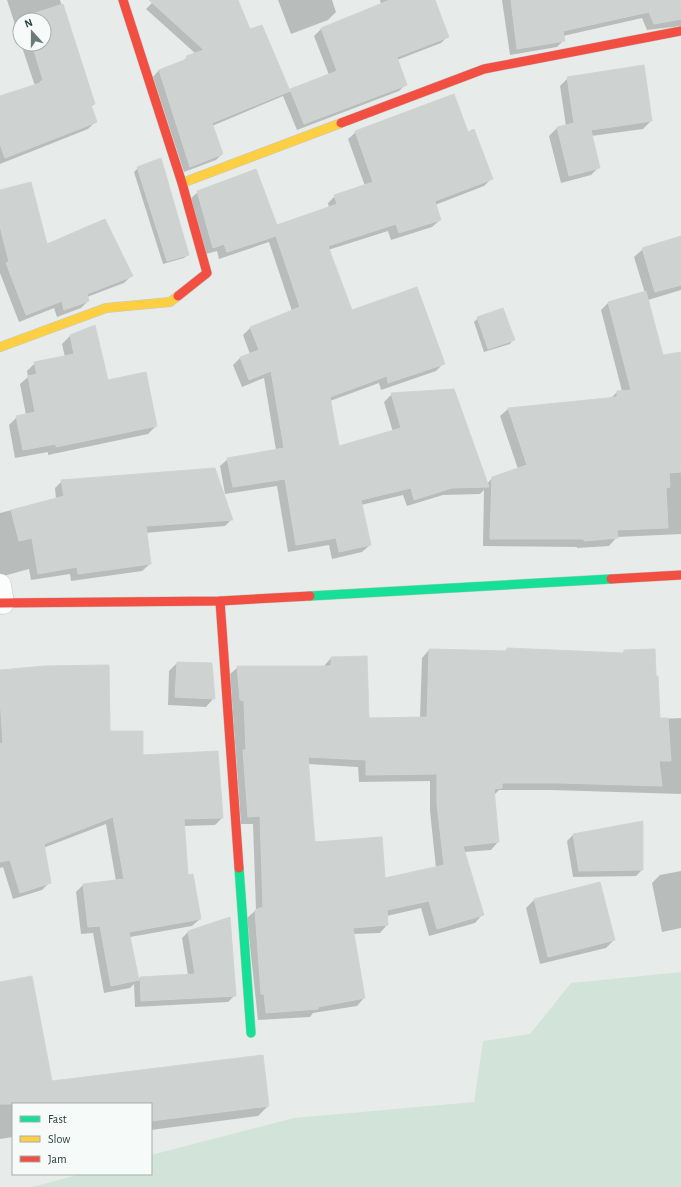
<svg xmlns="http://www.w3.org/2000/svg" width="681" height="1187" viewBox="0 0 681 1187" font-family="'Alegreya Sans',sans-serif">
  <rect width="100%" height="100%" fill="#e7ecea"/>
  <path fill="#d2e4da" d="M681,972V1187H32L81,1174H151V1155L294,1118L474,1102L483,1041L530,1034L571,983Z"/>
  <g fill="#0003" fill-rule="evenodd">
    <path d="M7,0H60L94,104L91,107L96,121L88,129L0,164V97L35,86L21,44H44V20H20V40Z"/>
    <path d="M155,0H237L249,31L262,26L289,92L329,75L314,36L321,29L381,4L380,0H434L448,36L441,43L397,60L406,84L399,91L297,130L283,96L212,126L222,154L216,160L184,172L153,77L159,70L182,62L187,57L196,54L146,9Z"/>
    <path d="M278,0H332L336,12L328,20L291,34Z"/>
    <path d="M502,0H681V26L647,30L642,18L563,36L564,40L557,47L510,55Z"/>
    <path d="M568,78L651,121L643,129L591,136L599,167L591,175L561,183L549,136L557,128L566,126L560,86Z"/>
    <path d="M356,132L467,133L491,179L484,186L435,205L440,220L432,227L391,240L388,231L328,250L352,311L443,364L436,371L381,390L379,383L330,401L338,447L393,432L384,402L392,394L487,484L492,478L518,469L500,416L508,409L610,399L617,392L622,391L601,310L609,302L645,293L634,257L643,249L681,237V290L648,300L662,356L681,353V534L617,537L609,546L577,548V547L483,546L484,490L480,494L443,495L407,506L403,495L361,505L370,545L362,552L332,559L329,545L288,552L277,486L225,494L220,466L228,459L276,450L264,378L242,387L233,365L240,358L250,354L243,335L250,328L292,311L269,242L219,259L217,251L206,254L190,199L198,192L277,226L329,208L328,203L335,196L365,186L348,139Z"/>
    <path d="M138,168L188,255L184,258L163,264L134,172Z"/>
    <path d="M0,191L46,246L131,276L124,283L87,297L88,301L81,308L57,317L54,308L19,322L0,273Z"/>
    <path d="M478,318L513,340L510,344L484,352L474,322Z"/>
    <path d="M70,336L107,381L156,426L148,434L48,455V452L15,458L9,425L17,417L26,415L20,384L28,377L27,371L35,363L65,357L62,344Z"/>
    <path d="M62,481L232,519L225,526L145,533L150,564L142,571L71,581L70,574L31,580L29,569L0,577V513L56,499L55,488Z"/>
    <path d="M507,649L622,654L624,651L659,719L681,718V794L551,790H499L494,795L498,842L491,850L464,852L482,915L475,923L429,936L421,908L387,916V925L380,933L353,934L364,998L357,1006L313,1013L310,1017L258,1020L247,918L256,910L253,824H241L230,674L238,667H324V666L331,658L368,719L420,718L422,658L429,650L505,652ZM308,764L358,767L359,782L430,781V811L436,868L384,879L314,843Z"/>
    <path d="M177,663L213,699L206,707L168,705L169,671Z"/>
    <path d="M0,671L109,732L222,818L215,825L183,826L187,876L200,919L192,926L130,937L138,981L140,978L188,975L182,938L188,932L229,919L235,995L228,1002L135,1007L134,984L130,988L104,993L93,933L81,934L76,892L84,884L116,881L106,824L43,848L50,882L42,890L13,899L3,867L0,868Z"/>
    <path d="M642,822V870L636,876L573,877L567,841L573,835Z"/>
    <path d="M681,871V928L662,932L652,883L660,875Z"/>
    <path d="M600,883L614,940L606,948L540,964L526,908L534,900Z"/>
    <path d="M0,983L51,1082L268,1106L258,1116L151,1130V1104H13V1137L0,1139Z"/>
  </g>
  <g fill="#ced3d2" stroke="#d0d5d3" fill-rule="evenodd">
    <path d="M149,0H238L250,29L262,25L290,91L212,123L223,154L190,167L159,70L187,59L186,56L204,50Z"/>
    <path d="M390,0H435L449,37L397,57L407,85L304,124L290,89L337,71L321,28Z"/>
    <path d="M511,0H681V19L654,24L649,12L563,31L565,41L517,49Z"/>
    <path d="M63,4L95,104L91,105L97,122L5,158L0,144V96L40,83V82L43,80L32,44H44V20H24L23,17Z"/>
    <path d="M644,65L652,121L591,130L600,168L569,176L557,127L574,123L567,77Z"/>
    <path d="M454,94L468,132L474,129L493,179L435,201L441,220L399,233L396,224L328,246L352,310L417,287L445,364L388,383L387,376L330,397L339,446L401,428L391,393L454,389L489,487L452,488L414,500L411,488L361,500L371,545L339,552L336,538L296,545L285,479L233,487L227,458L284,448L271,371L249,380L240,357L259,350L250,327L300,307L276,236L227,252L224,244L213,248L197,191L256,169L277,225L337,204L334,195L373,182L355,131Z"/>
    <path d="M161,158L189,255L167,261L137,167Z"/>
    <path d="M31,182L47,244L105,219L133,276L87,294L89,301L64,310L62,301L26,315L6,263L9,262L0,226V190Z"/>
    <path d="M681,236V285L655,292L642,248Z"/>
    <path d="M646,291L663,355L681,352V472L669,473L670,487L666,488L668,528L617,530L618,538L584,541V539H490L492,477L527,465L508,408L617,397V391L631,390L608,302Z"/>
    <path d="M503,308L515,340L488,349L477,317Z"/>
    <path d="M95,325L108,380L146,372L157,426L56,447V444L23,450L16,416L35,412L28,376L37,374L34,362L74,354L70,335Z"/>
    <path d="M215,468L233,520L146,526L151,564L78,574L77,567L38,574L32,538L19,541L11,510L64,496L61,480Z"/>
    <path d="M507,648L624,653V650L655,649L656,676H658L660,718H668L671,761H659L662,786L559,783H502V788L494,789L499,842L463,846L484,915L437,929L429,901L387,910L388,925L353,928L365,998L318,1007V1009L266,1013L264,994H261L255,910L263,907L260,816L248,817L243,750H246L244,701L240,700L237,666H331V657L367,656L369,718L427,717L429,649L507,651ZM308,757L366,760V775L437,774V804L444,865L385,878L382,837L315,842Z"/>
    <path d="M177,662L212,663L215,699L175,697Z"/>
    <path d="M109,665L110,731H143V755L218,751L223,818L184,819L188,875L193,874L201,919L129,932L139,980L111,986L100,926L88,927L83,884L124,879L113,817L44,844L51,883L20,893L10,860L0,862V744L3,743L0,698V670L44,666Z"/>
    <path d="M643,821V870L579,871L573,834Z"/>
    <path d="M600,882L615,940L548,957L534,899Z"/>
    <path d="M230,917L236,996L141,1001L140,977L195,974L188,931Z"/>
    <path d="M32,976L52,1081L263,1055L269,1106L151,1121V1104H0V982Z"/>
  </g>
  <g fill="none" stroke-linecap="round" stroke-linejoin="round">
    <defs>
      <path id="street" d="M0,585L3,603"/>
      <g id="fast">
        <path d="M310,596L611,579"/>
        <path d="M239,868L251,1033"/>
      </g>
      <g id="slow">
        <path d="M182,183L341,123"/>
        <path d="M0,347L106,308L170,302L178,296"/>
      </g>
      <g id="jam">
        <path d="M123,0L182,183L207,273L178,296"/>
        <path d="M341,123L484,69L681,31"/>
        <path d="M611,579L681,575"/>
        <path d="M220,601L239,868"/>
        <path d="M0,603L220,601L310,596"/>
      </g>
    </defs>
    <use href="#street" stroke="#c4c9c7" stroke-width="23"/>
    <use href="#fast" stroke="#c3c9c7" stroke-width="10"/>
    <use href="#slow" stroke="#c3c9c7" stroke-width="10"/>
    <use href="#jam" stroke="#c3c9c7" stroke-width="10"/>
    <use href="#street" stroke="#fbfcfc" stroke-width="22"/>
    <use href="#fast" stroke="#16e098" stroke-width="9"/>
    <use href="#slow" stroke="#ffcf43" stroke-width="9"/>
    <use href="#jam" stroke="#f24e42" stroke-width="9"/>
  </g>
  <rect x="12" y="1103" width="140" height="72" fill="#f6faf9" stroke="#a3afad"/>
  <rect x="20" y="1116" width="20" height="6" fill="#16e098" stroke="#a3afad"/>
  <text x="48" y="1123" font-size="12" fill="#263e3b">Fast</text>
  <rect x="20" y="1136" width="20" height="6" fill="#ffcf43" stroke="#a3afad"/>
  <text x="48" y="1143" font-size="12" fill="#263e3b">Slow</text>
  <rect x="20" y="1156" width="20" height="6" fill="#f24e42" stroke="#a3afad"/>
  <text x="48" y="1163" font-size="12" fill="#263e3b">Jam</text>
  <g transform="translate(32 32) rotate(339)"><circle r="19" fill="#f6faf9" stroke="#a3afad"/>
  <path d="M0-3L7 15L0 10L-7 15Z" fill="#6a7b78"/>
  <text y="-6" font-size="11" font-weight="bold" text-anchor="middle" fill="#263e3b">N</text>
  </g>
</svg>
